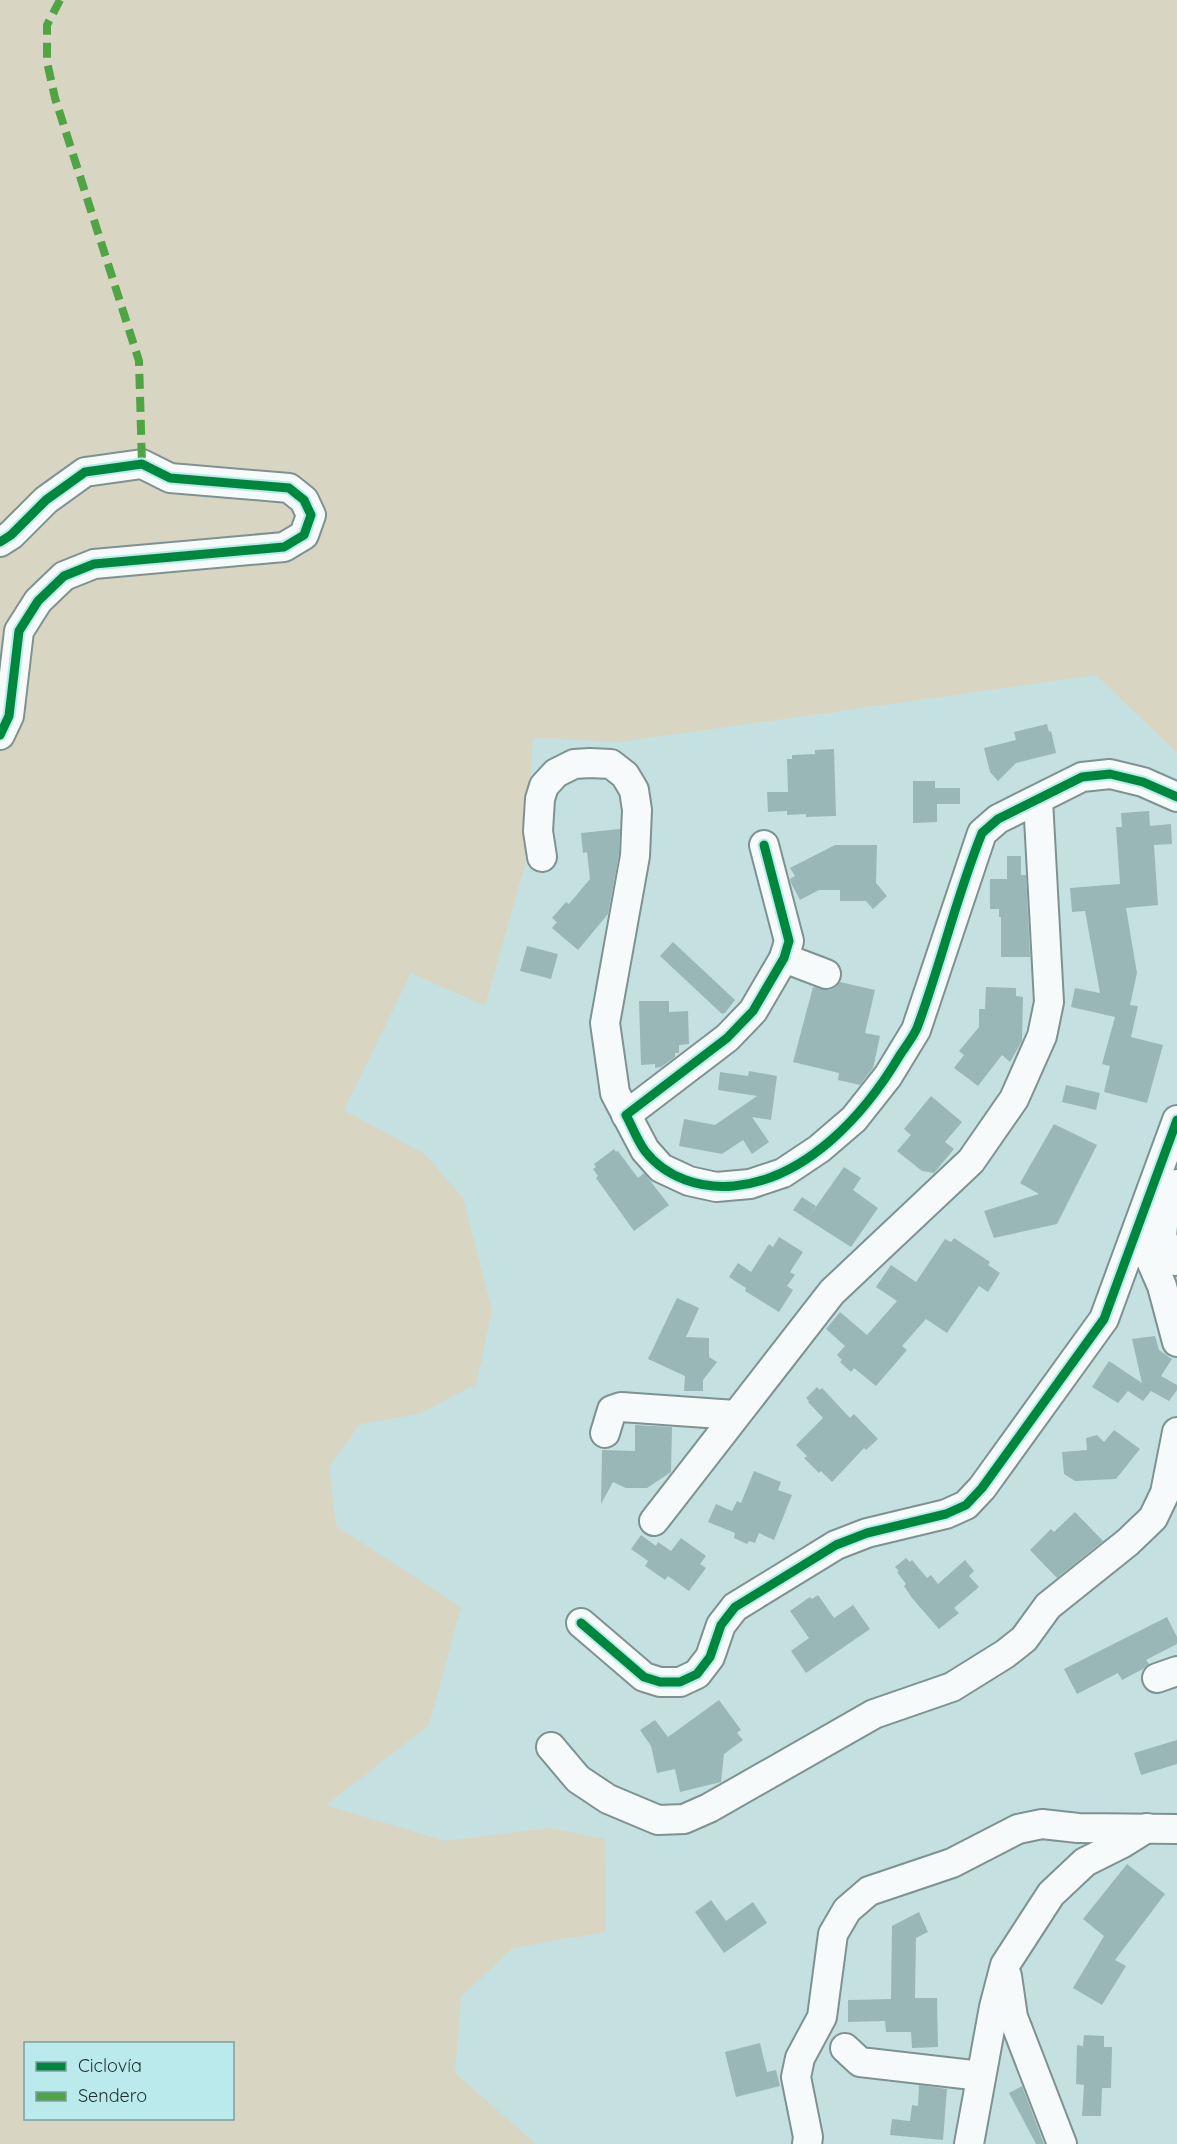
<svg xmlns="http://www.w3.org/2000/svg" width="1177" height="2144" viewBox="0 0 1177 2144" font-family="Quicksand,sans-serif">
  <rect width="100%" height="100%" fill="#c5e0e0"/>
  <path fill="#d8d5c3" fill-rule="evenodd" d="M0,0H1177V753L1096,675L619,742L533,738L525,865L485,1006L411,973L344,1110L425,1154L463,1198L492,1310L476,1384L419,1414L360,1424L329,1467L336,1526L461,1607L429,1725L326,1805L445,1841L550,1828L605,1839L606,1932L512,1948L461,1997L455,2073L536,2144H0ZM26,2044H232V2118H26Z"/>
  <g fill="#9ab7b7">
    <path d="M1047,724L1049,732L1051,731L1056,753L1016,763L998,781L990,772L984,748L1016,740L1014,732Z"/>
    <path d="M834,749L836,816L806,817V814L787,815V811L768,812L767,792H788L787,759H792V755L815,754V750Z"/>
    <path d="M913,781H935V788H960V804H937V822L913,823Z"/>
    <path d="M1149,811L1150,826L1171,824L1172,844L1154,845L1158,905L1126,908L1137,973L1130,1005L1138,1006L1131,1037L1163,1045L1147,1103L1104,1092L1110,1066L1102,1064L1115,1017L1071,1007L1075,988L1100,993L1085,911L1072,912L1070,888L1120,884L1116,827H1122L1121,813Z"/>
    <path d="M620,829L619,854L608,914L578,950L552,928L557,922L552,918L566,902L569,904L590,879L587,852L583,853L581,833Z"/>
    <path d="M835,845H877L876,883L887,896L873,909L866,901H840V890H819L800,900L791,883L790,879L795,876L790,868Z"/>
    <path d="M1007,856H1021V875H1026L1030,957H1001V917H999V909H990V879H1007Z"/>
    <path d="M673,942L735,1000L725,1013L722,1014L660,956Z"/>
    <path d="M527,946L558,954L551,979L520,971Z"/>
    <path d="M840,982L875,990L865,1033L880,1036L873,1068L860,1085L838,1080L839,1073L793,1062L813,987L829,990L836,987Z"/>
    <path d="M986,987L1016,988V996L1023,997L1022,1041L1010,1062L1002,1055L978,1086L954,1068L964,1055L959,1051L979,1027V1009H985Z"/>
    <path d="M639,1001H669V1012L688,1011L689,1044L679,1045V1053H675V1057L661,1067L655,1068V1064L641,1065Z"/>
    <path d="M749,1071L777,1076L771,1120L752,1117L769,1142L752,1154L743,1140L722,1154L679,1146L684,1119L715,1125L757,1096L718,1090L720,1072L748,1076Z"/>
    <path d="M1066,1085L1100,1093L1096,1110L1062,1102Z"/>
    <path d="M931,1096L962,1122L945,1142L954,1149L934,1173L922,1171L897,1151L911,1135L904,1129Z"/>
    <path d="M1054,1124L1097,1145L1057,1224L994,1238L984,1211L1039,1194L1020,1183Z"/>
    <path d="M614,1149L616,1152L618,1151L638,1178L644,1173L669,1205L634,1231L596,1178L598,1176L593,1169L596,1167L594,1164Z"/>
    <path d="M844,1167L861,1178L853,1190L878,1208L851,1247L793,1210L802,1197L816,1206L808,1218Z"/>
    <path d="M779,1237L803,1252L790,1272L795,1275L787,1286L793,1290L779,1312L745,1291L746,1288L729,1277L738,1263L751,1272L769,1244L773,1247Z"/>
    <path d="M954,1238L990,1262L988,1265L1000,1273L988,1292L979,1286L947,1333L926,1319L902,1346L907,1350L876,1386L854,1368L851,1372L840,1362L842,1360L837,1355L845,1346L826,1329L840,1312L867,1335L897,1301L876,1287L891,1265L916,1282L945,1239L951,1242Z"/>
    <path d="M677,1298L699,1308L686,1337L709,1338V1357L717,1362L703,1380V1391H684L685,1376L648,1359Z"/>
    <path d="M1155,1336L1159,1350L1172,1359L1161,1376L1177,1385V1390L1169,1401L1151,1391L1143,1401L1128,1391L1118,1403L1092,1387L1109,1361L1142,1383L1132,1339Z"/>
    <path d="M817,1387L820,1390L822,1388L850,1418L854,1414L878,1439L866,1450L864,1448L832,1482L821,1471L819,1473L804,1458L807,1456L796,1445L823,1418L808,1402L809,1401L806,1398Z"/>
    <path d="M635,1425L672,1427L671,1472L647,1488H626L613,1482L601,1504L602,1450L635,1451Z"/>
    <path d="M1114,1430L1140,1449L1116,1479L1075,1481L1064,1474L1062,1452L1087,1450L1086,1438L1097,1435L1104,1442Z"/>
    <path d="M754,1471L781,1482L778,1490L792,1495L774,1540L759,1533L755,1543L749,1541L747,1544L734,1538L735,1533L708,1522L716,1504L732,1511L737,1501L741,1503Z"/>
    <path d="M1075,1512L1103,1541L1057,1578L1030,1550L1051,1529L1054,1532Z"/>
    <path d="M641,1535L656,1546L658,1542L671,1551L681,1538L706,1556L700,1564L706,1568L689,1591L668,1576L665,1580L645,1566L648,1561L631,1549Z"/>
    <path d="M906,1558L910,1562L912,1560L927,1578L931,1575L938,1584L965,1560L974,1571L969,1576L979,1587L954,1608L959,1613L939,1629L912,1598L904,1586L906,1584L897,1572L899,1571L895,1567Z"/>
    <path d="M818,1595L834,1618L853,1605L870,1629L806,1673L791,1651L809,1638L790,1611L810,1597L812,1599Z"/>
    <path d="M1167,1617L1177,1637V1644L1146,1660L1149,1664L1143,1669L1122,1680L1118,1673L1077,1694L1064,1669Z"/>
    <path d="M719,1700L741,1730L737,1733L743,1740L724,1754L721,1782L680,1792L675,1769L657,1773L651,1746L640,1730L655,1720L668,1737Z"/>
    <path d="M1177,1740V1764L1141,1775L1134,1753Z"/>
    <path d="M1127,1864L1165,1894L1115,1960L1126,1966L1102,2005L1073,1988L1104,1936L1083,1919Z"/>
    <path d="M711,1900L726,1921L753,1902L767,1923L724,1953L695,1912Z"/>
    <path d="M919,1912L928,1932L916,1938L915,1998H937L938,2047L912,2048L911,2032H886L885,2021L848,2022V2000L891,1999L892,1926Z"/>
    <path d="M1084,2035L1104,2036V2047H1112L1111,2088H1102L1101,2116H1082L1084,2085L1076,2084L1077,2045L1083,2046Z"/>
    <path d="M760,2043L767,2072L776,2070L780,2086L736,2097L725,2052Z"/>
    <path d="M919,2085L947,2089L943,2140L890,2135L892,2119L910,2121L912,2105L918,2106Z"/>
    <path d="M1022,2086L1044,2144H1036L1009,2093Z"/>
  </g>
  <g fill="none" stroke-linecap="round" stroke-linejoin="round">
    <defs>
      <g id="minor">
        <path d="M0,542L11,535L46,500L85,472L142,464L170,478L289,488L304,500L311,515L304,535L284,547L94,564L64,576L38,601L19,631L9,716L0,735"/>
        <path d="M542,857L538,831L540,799L544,786L556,773L574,764L590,763L611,764L625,775L634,790L637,810L635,856L605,1023L615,1093L645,1150L661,1168L689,1181L716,1187L750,1184L783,1173L819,1149L854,1119L888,1076L916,1030L982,833L998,819L1082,777L1110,774L1143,782L1177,797"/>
        <path d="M784,958L826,974"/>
        <path d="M626,1115L727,1038L753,1011L784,958L789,941L764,845"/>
        <path d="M1138,1231L1162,1286L1177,1342"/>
        <path d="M1174,1261L1162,1237L1164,1214L1177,1184"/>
        <path d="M605,1433L612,1410L621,1407L735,1415"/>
        <path d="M654,1521L832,1292L971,1161L1014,1099L1042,1036L1049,1002L1038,800"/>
        <path d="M581,1623L644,1677L660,1682H680L697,1674L710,1657L721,1625L735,1607L836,1545L867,1533L946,1514L966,1505L982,1488L1104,1319L1177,1120"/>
        <path d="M1157,1678L1177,1671"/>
        <path d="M551,1747L578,1779L608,1799L658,1820L684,1819L709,1808L874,1714L952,1687L1005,1654L1024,1639L1048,1606L1128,1542L1153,1518L1165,1493L1177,1432"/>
        <path d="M1007,1976L1013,2017L1062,2144"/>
        <path d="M845,2048L860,2062L981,2076"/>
        <path d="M807,2144L808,2137L796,2077L800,2058L822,2017L833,1934L847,1910L869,1891L952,1863L1018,1829L1042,1824L1078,1828L1177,1829"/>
        <path d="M969,2144L994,2007L1005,1965L1051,1894L1085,1862L1123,1843L1147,1828"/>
      </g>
    </defs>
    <use href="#minor" stroke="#7e9292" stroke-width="32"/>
    <use href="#minor" stroke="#f6fafa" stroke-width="28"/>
    <path stroke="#4fa444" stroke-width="8" stroke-dasharray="15 8" stroke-linecap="butt" d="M60,0L47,25V62L55,98L139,361L142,464"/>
    <defs>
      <g id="cycleway">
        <path d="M0,542L11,535L46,500L85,472L142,464L170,478L289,488L304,500L311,515L304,535L284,547L94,564L64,576L38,601L19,631L9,716L0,735"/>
        <path d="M764,845L789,941L784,958L753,1011L727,1038L626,1115C632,1126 637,1140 645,1151C666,1178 701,1189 734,1186C807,1179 865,1114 900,1055C906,1046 913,1037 917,1028C941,964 956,897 982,833L998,819L1082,777L1110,774L1143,782L1177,797"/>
        <path d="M581,1623L644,1677L660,1682H680L697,1674L710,1657L721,1625L735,1607L836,1545L867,1533L946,1514L966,1505L982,1488L1104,1319L1177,1120"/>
      </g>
    </defs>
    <use href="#cycleway" stroke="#baeaeb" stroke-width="13"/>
    <use href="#cycleway" stroke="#00873e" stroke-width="9"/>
  </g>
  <rect x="24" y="2042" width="210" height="78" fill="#baeaeb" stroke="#7ba0a0" stroke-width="1.5"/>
  <rect x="36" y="2062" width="30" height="9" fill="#00873e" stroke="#7ba0a0" stroke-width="1.5"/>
  <text x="78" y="2072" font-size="18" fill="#1d3030">Ciclovía</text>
  <rect x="36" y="2092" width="30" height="9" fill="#4fa444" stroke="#7ba0a0" stroke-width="1.5"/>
  <text x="78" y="2102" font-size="18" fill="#1d3030">Sendero</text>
</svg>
